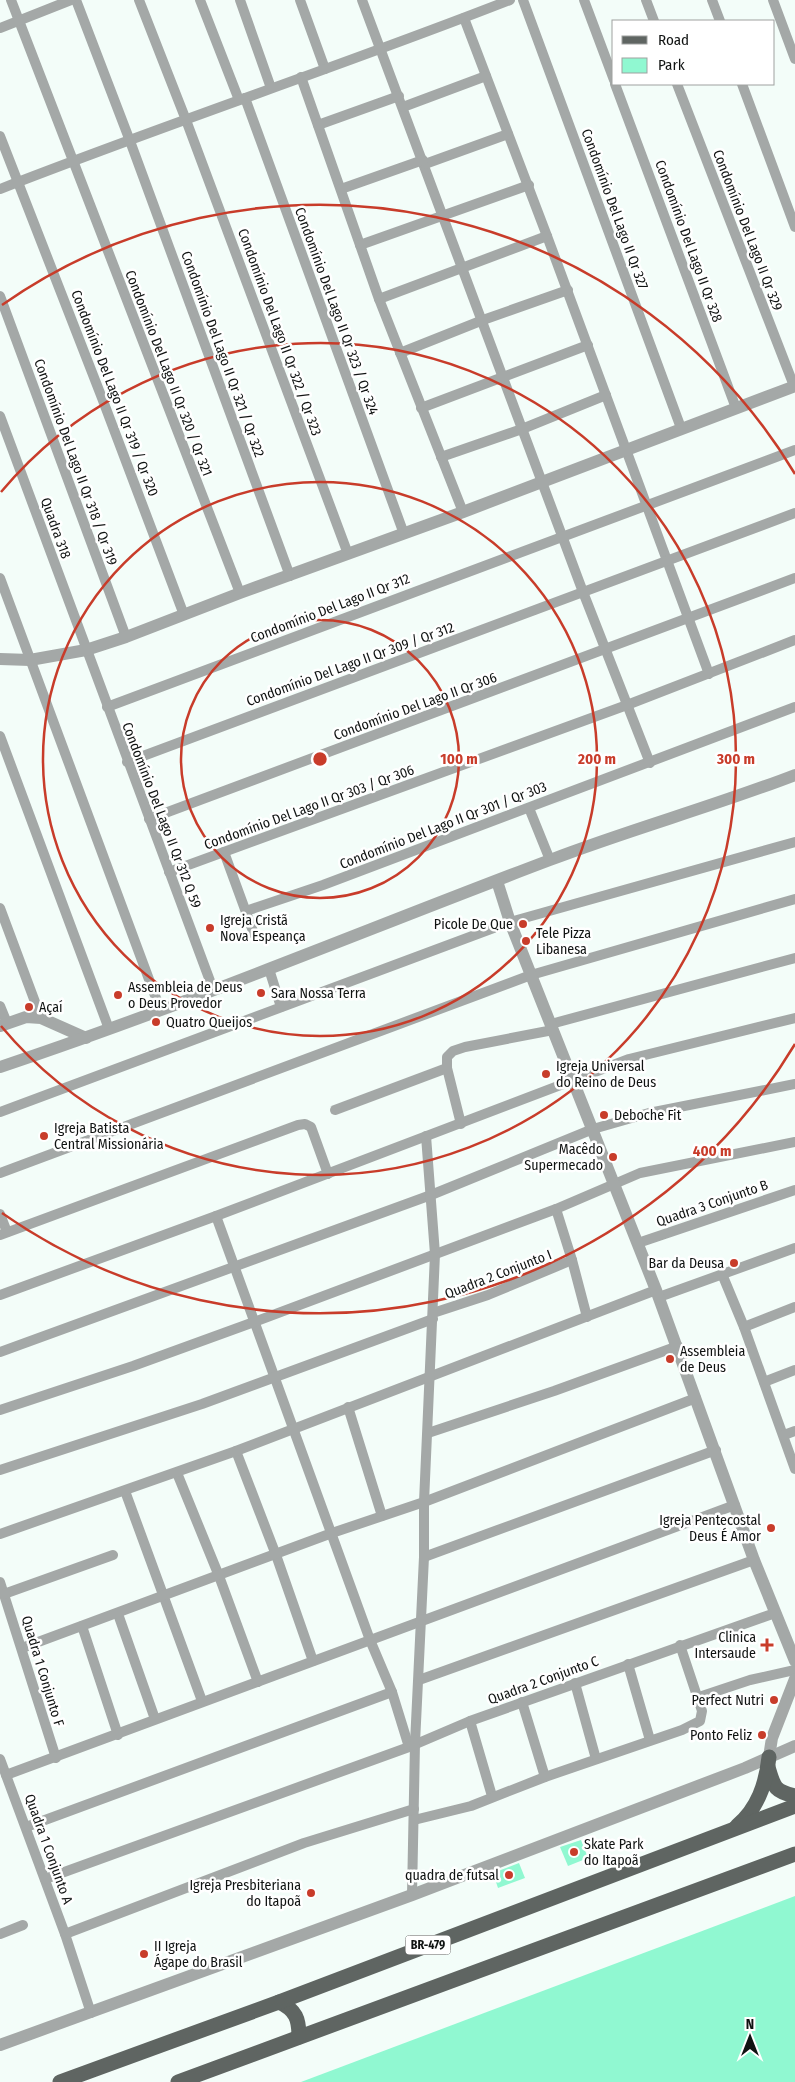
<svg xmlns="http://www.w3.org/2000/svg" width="795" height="2082" viewBox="0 0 795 2082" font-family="'Fira Sans Condensed',sans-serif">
  <rect width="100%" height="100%" fill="#f3fdf9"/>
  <g fill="#90f8d1">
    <path d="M581,1840L588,1858L568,1866L560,1847Z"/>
    <path d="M519,1863L525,1878L498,1888L493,1873Z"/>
    <path d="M795,1896V2082H301Z"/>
  </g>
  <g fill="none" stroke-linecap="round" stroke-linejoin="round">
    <g stroke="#a4a8a7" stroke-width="10">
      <path d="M11,0L240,593"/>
      <path d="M76,0L130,141L290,576"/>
      <path d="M139,0L186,120L348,554"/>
      <path d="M200,0L239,100"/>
      <path d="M240,0L271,88"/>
      <path d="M300,0L325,69"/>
      <path d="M362,0L583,592L650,763"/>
      <path d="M523,0L681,428"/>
      <path d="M584,0L614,80"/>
      <path d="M646,0L654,21"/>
      <path d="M712,0L720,21"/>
      <path d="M773,0L795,59"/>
      <path d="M464,18L547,236L709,674"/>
      <path d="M0,28L71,0"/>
      <path d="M301,77L379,299L463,512"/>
      <path d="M615,84L736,408"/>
      <path d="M677,84L794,386"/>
      <path d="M742,84L795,227"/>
      <path d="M245,98L404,534"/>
      <path d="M403,107L486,76"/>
      <path d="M318,125L399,96"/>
      <path d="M0,136L102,398L184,615"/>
      <path d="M425,164L508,134"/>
      <path d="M0,189C169,123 341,66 510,0"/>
      <path d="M341,189L423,160"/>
      <path d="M360,245L529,185"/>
      <path d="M0,296L126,637"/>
      <path d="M379,299L547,236"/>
      <path d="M400,353L483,320L568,290"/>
      <path d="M421,408L588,345"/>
      <path d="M0,416L213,989"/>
      <path d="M441,457L522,429L606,395"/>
      <path d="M0,578L160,1009"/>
      <path d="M107,707L795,450"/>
      <path d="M0,736L109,1029"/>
      <path d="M127,762L795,513"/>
      <path d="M529,808L550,860"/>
      <path d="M149,819L795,578"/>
      <path d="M224,852L254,934"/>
      <path d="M169,872L627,705L795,640"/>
      <path d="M0,908L41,1018"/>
      <path d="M246,911L323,885L795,707"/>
      <path d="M269,969L281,1007"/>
      <path d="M0,1006L7,1023"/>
      <path d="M551,1024L795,958"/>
      <path d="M335,1110L447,1068"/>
      <path d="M0,1112L510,922L795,842"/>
      <path d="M461,1124L447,1068V1057L453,1051L465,1047L553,1030"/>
      <path d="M0,1173L531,975L795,899"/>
      <path d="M556,1209L572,1260L587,1317"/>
      <path d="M0,1214L7,1232"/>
      <path d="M216,1216L370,1640L392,1692L409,1747"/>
      <path d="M0,1235L298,1125L305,1124L311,1127L328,1174"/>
      <path d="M638,1243L795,1190"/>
      <path d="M722,1274L744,1327L795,1469"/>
      <path d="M0,1295L216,1216L629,1059L795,1018"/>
      <path d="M659,1297L795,1248"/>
      <path d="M433,1313L488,1295L572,1260"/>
      <path d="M744,1327L795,1307"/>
      <path d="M0,1352L431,1195L593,1129L649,1113L795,1084"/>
      <path d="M764,1382L795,1370"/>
      <path d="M348,1407L382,1516"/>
      <path d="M0,1410L133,1366L254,1322L556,1209L640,1173L795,1142"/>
      <path d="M428,1433L554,1391L678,1346"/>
      <path d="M784,1435L795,1431"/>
      <path d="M236,1451L276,1555L313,1661"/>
      <path d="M0,1470L202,1404L433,1319"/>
      <path d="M177,1473L219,1576L258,1682"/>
      <path d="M125,1491L202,1701"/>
      <path d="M0,1534L236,1451L656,1290"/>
      <path d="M424,1557L716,1450"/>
      <path d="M0,1582L56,1758"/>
      <path d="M4,1594L113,1555"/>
      <path d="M118,1614L155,1719"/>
      <path d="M82,1626L118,1735"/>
      <path d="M22,1648L332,1533L424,1502L696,1398"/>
      <path d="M628,1664L650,1740"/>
      <path d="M419,1680L754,1560"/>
      <path d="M575,1683L596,1759"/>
      <path d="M696,1698L750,1680L795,1670"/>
      <path d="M522,1702L545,1777"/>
      <path d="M470,1721L492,1796"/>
      <path d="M0,1759L65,1934L91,2013"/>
      <path d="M6,1775L735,1505"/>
      <path d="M414,1820L471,1806L545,1777L682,1730L700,1721L702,1711L680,1645"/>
      <path d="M26,1827L392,1692"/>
      <path d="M45,1879L409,1747L470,1721L775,1613"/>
      <path d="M412,1895L415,1743L424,1557V1502L435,1254L426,1136"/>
      <path d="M0,1934L23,1925"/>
      <path d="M65,1934L304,1843L414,1809"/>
    </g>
    <g stroke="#a4a8a7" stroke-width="12">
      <path d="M0,659L30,660L86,650L126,637L240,593L463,512L795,386"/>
      <path d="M497,881L510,922L656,1290L754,1560L795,1661"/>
      <path d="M0,1026L26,1017L41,1018L86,1038"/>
      <path d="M0,1067C186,1005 367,929 550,860C631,829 715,806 795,775"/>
      <path d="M769,1757L772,1738L795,1679"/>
      <path d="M0,2045L412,1895L745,1768L795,1746"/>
    </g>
    <g stroke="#5f6562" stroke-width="15">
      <path d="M768,1767C774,1787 774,1791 795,1796"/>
      <path d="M737,1826C758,1808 766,1784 769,1757"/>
      <path d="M279,2002C296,2010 299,2019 299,2037"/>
      <path d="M60,2082L279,2002L795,1806"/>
      <path d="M178,2082L795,1854"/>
    </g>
  </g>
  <g fill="none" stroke="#c83c2a" stroke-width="2.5">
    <circle cx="320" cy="759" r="139"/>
    <circle cx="320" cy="759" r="277"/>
    <path d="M1 492A416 416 0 1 1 1 1026"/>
    <path d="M795 1044A554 554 0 0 1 2 1213M2 305A554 554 0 0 1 795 474"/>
  </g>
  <g fill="#c83c2a" stroke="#fff" stroke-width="2">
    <circle cx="523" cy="924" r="5"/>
    <circle cx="210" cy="928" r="5"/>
    <circle cx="526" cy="941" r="5"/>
    <circle cx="261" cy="993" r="5"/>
    <circle cx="118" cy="995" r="5"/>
    <circle cx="29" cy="1007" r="5"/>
    <circle cx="156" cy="1022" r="5"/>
    <circle cx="546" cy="1074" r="5"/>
    <circle cx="604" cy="1115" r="5"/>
    <circle cx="44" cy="1136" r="5"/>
    <circle cx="613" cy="1157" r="5"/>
    <circle cx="734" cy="1263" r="5"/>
    <circle cx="670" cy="1359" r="5"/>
    <circle cx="771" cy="1528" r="5"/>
    <path d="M764.5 1637.5h5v5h5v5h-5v5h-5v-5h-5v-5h5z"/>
    <circle cx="774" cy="1700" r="5"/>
    <circle cx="762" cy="1735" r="5"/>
    <circle cx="574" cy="1852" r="5"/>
    <circle cx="509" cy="1875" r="5"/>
    <circle cx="311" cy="1893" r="5"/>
    <circle cx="144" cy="1954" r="5"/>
  </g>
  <g text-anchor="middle" stroke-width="5" stroke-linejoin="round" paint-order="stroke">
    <rect fill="#fff" stroke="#585a59" stroke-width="1" x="405.5" y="1935.5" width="45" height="19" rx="4"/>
    <g font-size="12" font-weight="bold" fill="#101312">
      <text x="428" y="1949">BR-479</text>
    </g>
    <g font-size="14" fill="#101312" stroke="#fff">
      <text transform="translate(615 209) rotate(70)" y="5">Condomínio Del Lago II Qr 327</text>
      <text transform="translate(748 230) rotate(69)" y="5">Condomínio Del Lago II Qr 329</text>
      <text transform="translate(689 241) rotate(70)" y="5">Condomínio Del Lago II Qr 328</text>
      <text transform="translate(337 311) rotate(70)" y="5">Condomínio Del Lago II Qr 323 / Qr 324</text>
      <text transform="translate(280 332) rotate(70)" y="5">Condomínio Del Lago II Qr 322 / Qr 323</text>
      <text transform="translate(223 354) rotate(70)" y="5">Condomínio Del Lago II Qr 321 / Qr 322</text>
      <text transform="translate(169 373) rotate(69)" y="5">Condomínio Del Lago II Qr 320 / Qr 321</text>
      <text transform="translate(115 393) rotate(69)" y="5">Condomínio Del Lago II Qr 319 / Qr 320</text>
      <text transform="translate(76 462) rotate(70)" y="5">Condomínio Del Lago II Qr 318 / Qr 319</text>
      <text transform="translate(56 528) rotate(70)" y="5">Quadra 318</text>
      <text transform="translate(330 608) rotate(-21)" y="5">Condomínio Del Lago II Qr 312</text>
      <text transform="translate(350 664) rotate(-20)" y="5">Condomínio Del Lago II Qr 309 / Qr 312</text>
      <text transform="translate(415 706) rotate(-20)" y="5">Condomínio Del Lago II Qr 306</text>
      <text transform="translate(309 807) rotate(-20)" y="5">Condomínio Del Lago II Qr 303 / Qr 306</text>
      <text transform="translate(162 815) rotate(69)" y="5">Condomínio Del Lago II Qr 312 Q 59</text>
      <text transform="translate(443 825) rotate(-21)" y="5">Condomínio Del Lago II Qr 301 / Qr 303</text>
      <text transform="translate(712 1203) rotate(-19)" y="5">Quadra 3 Conjunto B</text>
      <text transform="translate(498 1274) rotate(-21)" y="5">Quadra 2 Conjunto I</text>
      <text transform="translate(43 1671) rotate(73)" y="5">Quadra 1 Conjunto F</text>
      <text transform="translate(543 1680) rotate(-20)" y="5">Quadra 2 Conjunto C</text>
      <text transform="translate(49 1849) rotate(70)" y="5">Quadra 1 Conjunto A</text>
    </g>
    <g font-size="14" fill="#101312" stroke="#fff" text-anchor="start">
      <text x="220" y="925">Igreja Cristã<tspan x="220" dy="16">Nova Espeança</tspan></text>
      <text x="513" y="929" text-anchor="end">Picole De Que</text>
      <text x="536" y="938">Tele Pizza<tspan x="536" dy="16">Libanesa</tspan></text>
      <text x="128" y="992">Assembleia de Deus<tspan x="128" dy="16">o Deus Provedor</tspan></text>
      <text x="271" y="998">Sara Nossa Terra</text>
      <text x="39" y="1012">Açaí</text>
      <text x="166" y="1027">Quatro Queijos</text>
      <text x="556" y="1071">Igreja Universal<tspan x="556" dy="16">do Reino de Deus</tspan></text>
      <text x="614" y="1120">Deboche Fit</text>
      <text x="54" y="1133">Igreja Batista<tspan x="54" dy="16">Central Missionária</tspan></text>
      <text x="603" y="1154" text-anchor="end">Macêdo<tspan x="603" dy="16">Supermecado</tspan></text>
      <text x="724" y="1268" text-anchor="end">Bar da Deusa</text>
      <text x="680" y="1356">Assembleia<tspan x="680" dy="16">de Deus</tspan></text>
      <text x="761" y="1525" text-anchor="end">Igreja Pentecostal<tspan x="761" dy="16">Deus É Amor</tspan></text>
      <text x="756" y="1642" text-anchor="end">Clinica<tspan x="756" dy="16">Intersaude</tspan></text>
      <text x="764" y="1705" text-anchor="end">Perfect Nutri</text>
      <text x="752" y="1740" text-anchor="end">Ponto Feliz</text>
      <text x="584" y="1849">Skate Park<tspan x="584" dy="16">do Itapoã</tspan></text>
      <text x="499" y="1880" text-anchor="end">quadra de futsal</text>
      <text x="301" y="1890" text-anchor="end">Igreja Presbiteriana<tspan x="301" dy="16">do Itapoã</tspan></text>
      <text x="154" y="1951">II Igreja<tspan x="154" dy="16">Ágape do Brasil</tspan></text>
    </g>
  </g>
  <circle cx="320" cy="759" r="8" fill="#c83c2a" stroke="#fff" stroke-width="2.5"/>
  <g font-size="15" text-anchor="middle" font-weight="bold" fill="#c83c2a" stroke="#fff" stroke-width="5" stroke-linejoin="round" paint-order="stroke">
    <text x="459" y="764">100 m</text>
    <text x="597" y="764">200 m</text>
    <text x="736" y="764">300 m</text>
    <text x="712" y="1156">400 m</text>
  </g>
  <rect x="612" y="20" width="162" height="65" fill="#ffffff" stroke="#9fa1a0"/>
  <rect x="622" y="36" width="25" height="8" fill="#5f6562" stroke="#9fa1a0"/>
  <text x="658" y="45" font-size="15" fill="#101312">Road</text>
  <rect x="622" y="58" width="25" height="15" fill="#90f8d1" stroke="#9fa1a0"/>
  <text x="658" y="70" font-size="15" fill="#101312">Park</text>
  <g transform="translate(750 2037)" stroke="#ffffff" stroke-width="4" paint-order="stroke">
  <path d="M0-4L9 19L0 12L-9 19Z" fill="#101312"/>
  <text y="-8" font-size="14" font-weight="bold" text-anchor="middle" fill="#101312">N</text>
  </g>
</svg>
